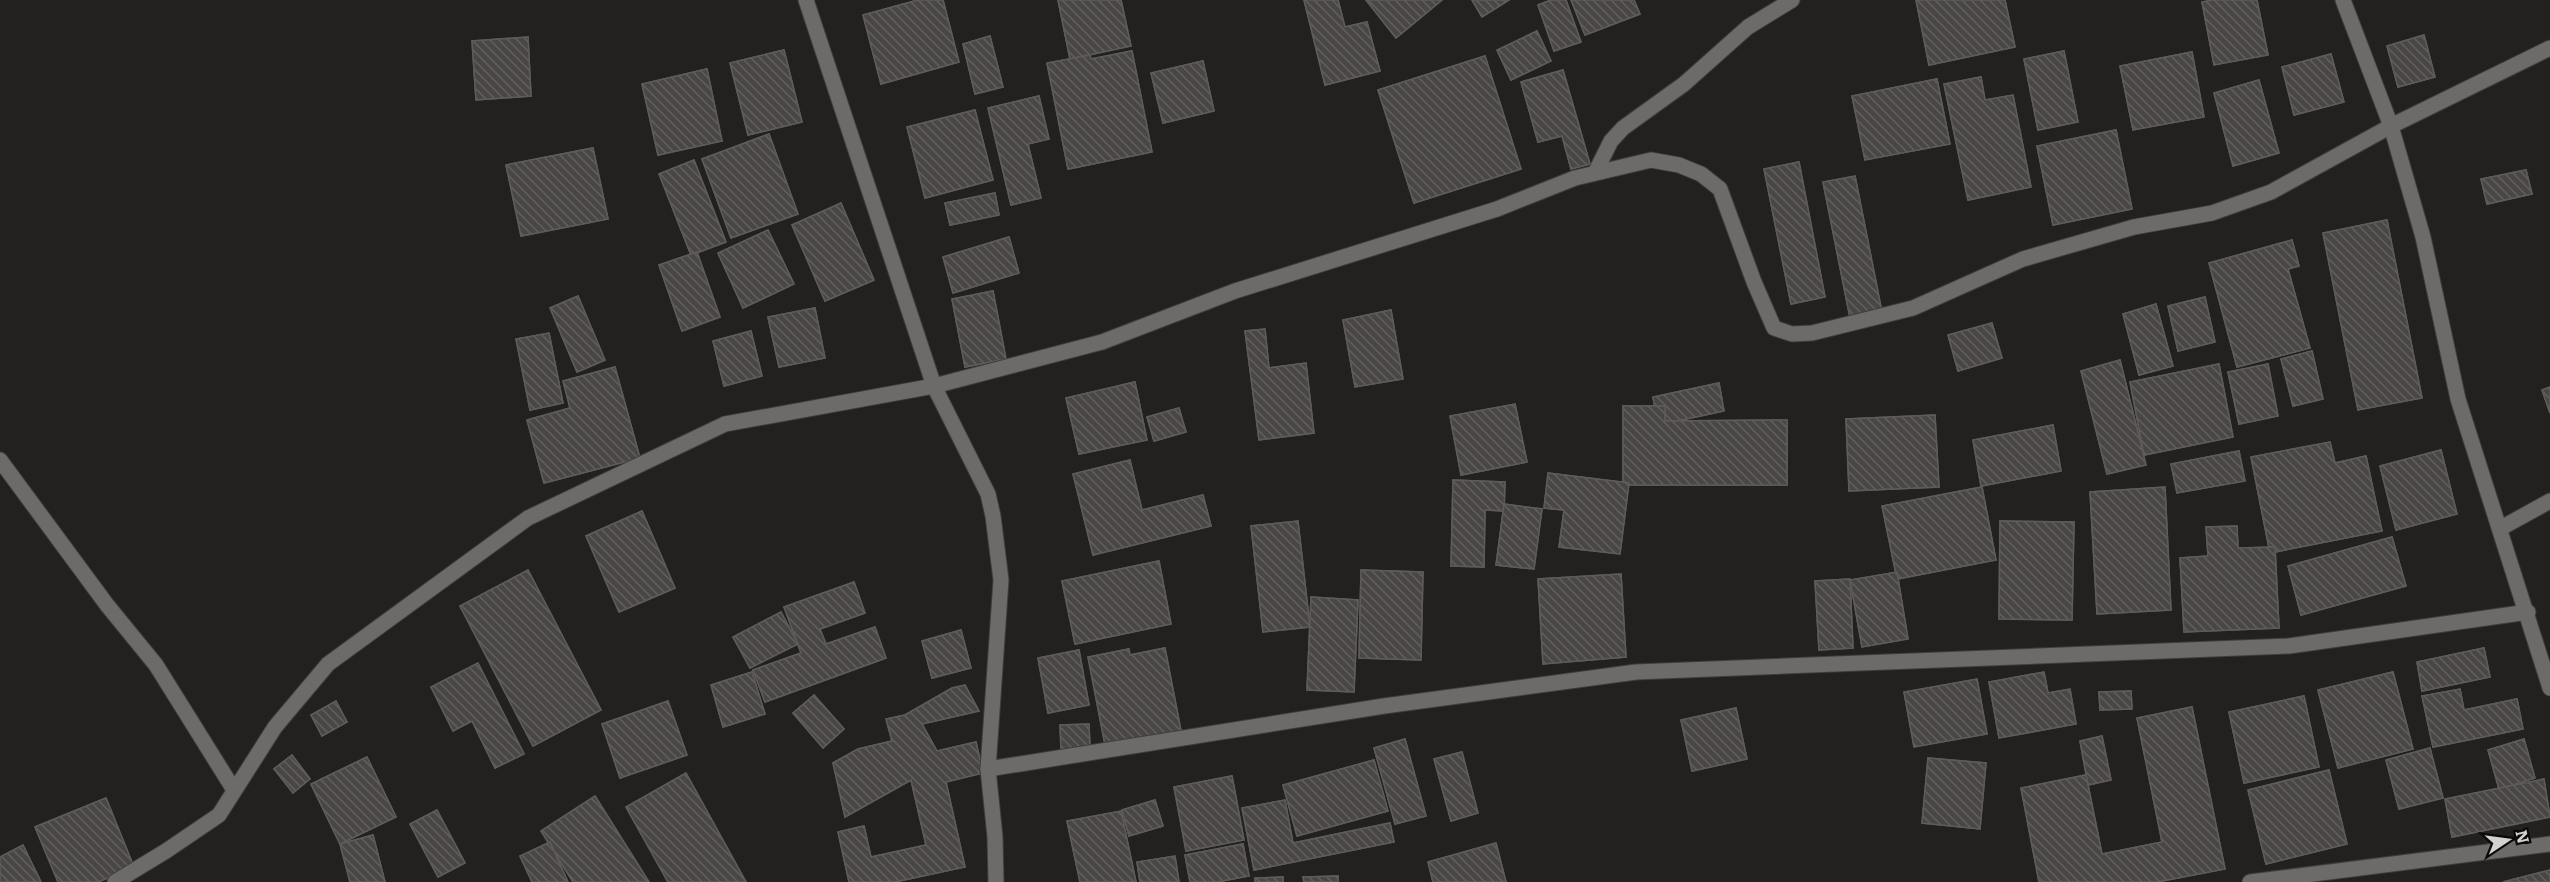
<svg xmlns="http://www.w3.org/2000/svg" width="2550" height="882" viewBox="0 0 2550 882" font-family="Literata,serif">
  <defs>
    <pattern id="building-back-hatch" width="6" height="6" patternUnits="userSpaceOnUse" patternTransform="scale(1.5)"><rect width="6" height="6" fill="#494645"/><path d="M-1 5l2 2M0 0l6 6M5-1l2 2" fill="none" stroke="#62605f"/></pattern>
  </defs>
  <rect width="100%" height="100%" fill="#22211f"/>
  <g fill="url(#building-back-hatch)" stroke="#5e5b59" stroke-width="1.5">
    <path d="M918,0H943L959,62L881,84L863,15Z"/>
    <path d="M918,0H943L959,62L881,84L863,15Z"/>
    <path d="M1058,0H1121L1131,46L1070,59Z"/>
    <path d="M1058,0H1121L1131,46L1070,59Z"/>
    <path d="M1304,0H1338L1345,27L1367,22L1380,71L1325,85Z"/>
    <path d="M1304,0H1338L1345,27L1367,22L1380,71L1325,85Z"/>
    <path d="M1366,0H1442L1396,38Z"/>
    <path d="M1366,0H1442L1396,38Z"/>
    <path d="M1472,0H1509L1482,17Z"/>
    <path d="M1472,0H1509L1482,17Z"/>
    <path d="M1551,0H1566L1581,42L1554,51L1538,5Z"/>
    <path d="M1551,0H1566L1581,42L1554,51L1538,5Z"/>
    <path d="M1571,0H1634L1640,14L1585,35Z"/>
    <path d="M1571,0H1634L1640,14L1585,35Z"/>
    <path d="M1916,0H2005L2015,47L1929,65Z"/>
    <path d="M1916,0H2005L2015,47L1929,65Z"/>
    <path d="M2212,0H2257L2268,55L2214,65L2202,2Z"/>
    <path d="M2212,0H2257L2268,55L2214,65L2202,2Z"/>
    <path d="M1537,31L1551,61L1511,80L1497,50Z"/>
    <path d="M1537,31L1551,61L1511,80L1497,50Z"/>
    <path d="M2424,35L2435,77L2398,87L2387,46Z"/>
    <path d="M2424,35L2435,77L2398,87L2387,46Z"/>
    <path d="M990,36L1003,87L975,94L963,44Z"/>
    <path d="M990,36L1003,87L975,94L963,44Z"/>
    <path d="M528,37L531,96L476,100L472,41Z"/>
    <path d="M528,37L531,96L476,100L472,41Z"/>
    <path d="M784,50L802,122L748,135L730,63Z"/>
    <path d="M784,50L802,122L748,135L730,63Z"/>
    <path d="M1132,51L1152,152L1068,169L1047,63L1090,55L1091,59Z"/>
    <path d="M1132,51L1152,152L1068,169L1047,63L1090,55L1091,59Z"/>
    <path d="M2064,51L2078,122L2038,130L2024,59Z"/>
    <path d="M2064,51L2078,122L2038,130L2024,59Z"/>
    <path d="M2192,52L2204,117L2133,130L2120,66Z"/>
    <path d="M2192,52L2204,117L2133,130L2120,66Z"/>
    <path d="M2331,54L2344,102L2294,115L2282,67Z"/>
    <path d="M2331,54L2344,102L2294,115L2282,67Z"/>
    <path d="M1485,56L1521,169L1414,203L1378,90Z"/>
    <path d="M1485,56L1521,169L1414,203L1378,90Z"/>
    <path d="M1203,61L1214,111L1163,123L1151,73Z"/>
    <path d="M1203,61L1214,111L1163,123L1151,73Z"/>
    <path d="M707,69L722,141L658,155L642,84Z"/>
    <path d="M707,69L722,141L658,155L642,84Z"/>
    <path d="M1563,70L1590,164L1571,169L1562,136L1538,142L1521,82Z"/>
    <path d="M1563,70L1590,164L1571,169L1562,136L1538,142L1521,82Z"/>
    <path d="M1981,77L1985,100L2013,95L2031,187L1968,200L1944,84Z"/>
    <path d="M1981,77L1985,100L2013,95L2031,187L1968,200L1944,84Z"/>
    <path d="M1937,79L1950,144L1865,160L1852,96Z"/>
    <path d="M1937,79L1950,144L1865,160L1852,96Z"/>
    <path d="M2259,80L2279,153L2233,166L2214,93Z"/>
    <path d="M2259,80L2279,153L2233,166L2214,93Z"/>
    <path d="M1039,96L1049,139L1028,144L1041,198L1011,205L988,108Z"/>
    <path d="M1039,96L1049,139L1028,144L1041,198L1011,205L988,108Z"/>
    <path d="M975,110L993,180L925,198L907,127Z"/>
    <path d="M975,110L993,180L925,198L907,127Z"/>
    <path d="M2116,130L2132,209L2053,225L2037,146Z"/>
    <path d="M2116,130L2132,209L2053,225L2037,146Z"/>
    <path d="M769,134L798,214L731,238L702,159Z"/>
    <path d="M769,134L798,214L731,238L702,159Z"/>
    <path d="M593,148L608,219L521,236L506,165Z"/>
    <path d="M593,148L608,219L521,236L506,165Z"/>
    <path d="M694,160L726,242L691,255L659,174Z"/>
    <path d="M694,160L726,242L691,255L659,174Z"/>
    <path d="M1799,162L1825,297L1791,304L1764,169Z"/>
    <path d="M1799,162L1825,297L1791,304L1764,169Z"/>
    <path d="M2526,170L2532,194L2487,204L2481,179Z"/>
    <path d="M2526,170L2532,194L2487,204L2481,179Z"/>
    <path d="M1855,176L1882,312L1850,318L1823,182Z"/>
    <path d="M1855,176L1882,312L1850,318L1823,182Z"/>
    <path d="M995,193L999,215L950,225L945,203Z"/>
    <path d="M995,193L999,215L950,225L945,203Z"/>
    <path d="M841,203L874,280L825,301L792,225Z"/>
    <path d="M841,203L874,280L825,301L792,225Z"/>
    <path d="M2387,220L2422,398L2358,410L2323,233Z"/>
    <path d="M2387,220L2422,398L2358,410L2323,233Z"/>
    <path d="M768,230L794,284L743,308L718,253Z"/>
    <path d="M768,230L794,284L743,308L718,253Z"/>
    <path d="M1009,237L1019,273L953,293L943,257Z"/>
    <path d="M1009,237L1019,273L953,293L943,257Z"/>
    <path d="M2292,240L2299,266L2288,269L2310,348L2237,367L2209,263Z"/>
    <path d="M2292,240L2299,266L2288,269L2310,348L2237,367L2209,263Z"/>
    <path d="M697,252L720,317L682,331L659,265Z"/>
    <path d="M697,252L720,317L682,331L659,265Z"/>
    <path d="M993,291L1006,359L965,367L952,299Z"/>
    <path d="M993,291L1006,359L965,367L952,299Z"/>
    <path d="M578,296L605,360L577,372L550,308Z"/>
    <path d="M578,296L605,360L577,372L550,308Z"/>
    <path d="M2205,297L2215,342L2178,351L2168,306Z"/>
    <path d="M2205,297L2215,342L2178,351L2168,306Z"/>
    <path d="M2156,304L2173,366L2139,375L2123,314Z"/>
    <path d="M2156,304L2173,366L2139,375L2123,314Z"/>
    <path d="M815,308L825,358L779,367L768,317Z"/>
    <path d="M815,308L825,358L779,367L768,317Z"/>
    <path d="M1391,310L1403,379L1355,387L1343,320Z"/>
    <path d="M1391,310L1403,379L1355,387L1343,320Z"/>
    <path d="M1992,323L2002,358L1958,371L1948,335Z"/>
    <path d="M1992,323L2002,358L1958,371L1948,335Z"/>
    <path d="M1265,329L1269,368L1306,363L1314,433L1259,440L1245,331Z"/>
    <path d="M1265,329L1269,368L1306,363L1314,433L1259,440L1245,331Z"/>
    <path d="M751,331L762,376L724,386L713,341Z"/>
    <path d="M751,331L762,376L724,386L713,341Z"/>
    <path d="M549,333L563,403L530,410L516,339Z"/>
    <path d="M549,333L563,403L530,410L516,339Z"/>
    <path d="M2312,351L2323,399L2293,406L2281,359Z"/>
    <path d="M2312,351L2323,399L2293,406L2281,359Z"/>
    <path d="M2120,360L2146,465L2107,474L2081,371Z"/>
    <path d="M2120,360L2146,465L2107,474L2081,371Z"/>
    <path d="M2219,364L2233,437L2144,455L2130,382Z"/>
    <path d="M2219,364L2233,437L2144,455L2130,382Z"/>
    <path d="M2268,364L2278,416L2239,424L2228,372Z"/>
    <path d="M2268,364L2278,416L2239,424L2228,372Z"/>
    <path d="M615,367L640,458L544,483L527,420L570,408L563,381Z"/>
    <path d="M615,367L640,458L544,483L527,420L570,408L563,381Z"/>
    <path d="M1135,382L1147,440L1079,454L1066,398Z"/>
    <path d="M1135,382L1147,440L1079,454L1066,398Z"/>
    <path d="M1719,383L1724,411L1658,425L1653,397Z"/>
    <path d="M1719,383L1724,411L1658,425L1653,397Z"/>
    <path d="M2550,387V413L2542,390Z"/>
    <path d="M2550,387V413L2542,390Z"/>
    <path d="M1515,404L1527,462L1461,475L1450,416Z"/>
    <path d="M1515,404L1527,462L1461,475L1450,416Z"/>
    <path d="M1623,406H1665V421L1787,420V485H1623Z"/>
    <path d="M1623,406H1665V421L1787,420V485H1623Z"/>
    <path d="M1179,408L1186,432L1154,441L1147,417Z"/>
    <path d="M1179,408L1186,432L1154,441L1147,417Z"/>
    <path d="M1935,415L1939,487L1849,491L1846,419Z"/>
    <path d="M1935,415L1939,487L1849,491L1846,419Z"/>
    <path d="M2053,425L2061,471L1981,486L1973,440Z"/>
    <path d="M2053,425L2061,471L1981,486L1973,440Z"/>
    <path d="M2330,442L2335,463L2366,456L2382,531L2270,553L2251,457Z"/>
    <path d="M2330,442L2335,463L2366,456L2382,531L2270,553L2251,457Z"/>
    <path d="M2441,450L2457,514L2396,530L2380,466Z"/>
    <path d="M2441,450L2457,514L2396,530L2380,466Z"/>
    <path d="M2239,451L2245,481L2177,493L2171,464Z"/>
    <path d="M2239,451L2245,481L2177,493L2171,464Z"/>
    <path d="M1130,460L1142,510L1203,495L1211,526L1093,555L1073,474Z"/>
    <path d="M1130,460L1142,510L1203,495L1211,526L1093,555L1073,474Z"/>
    <path d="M1548,473L1629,483L1620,554L1559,547L1564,510L1544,508Z"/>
    <path d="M1548,473L1629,483L1620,554L1559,547L1564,510L1544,508Z"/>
    <path d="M1453,480L1505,482L1504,511L1485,510L1484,567L1451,566Z"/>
    <path d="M1453,480L1505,482L1504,511L1485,510L1484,567L1451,566Z"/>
    <path d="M1982,487L1996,560L1897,579L1882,506Z"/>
    <path d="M1982,487L1996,560L1897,579L1882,506Z"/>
    <path d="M2165,487L2171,610L2097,614L2090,492Z"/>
    <path d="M2165,487L2171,610L2097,614L2090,492Z"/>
    <path d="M1504,504L1542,509L1534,569L1496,565Z"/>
    <path d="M1504,504L1542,509L1534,569L1496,565Z"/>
    <path d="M642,511L675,588L619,612L586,536Z"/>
    <path d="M642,511L675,588L619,612L586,536Z"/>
    <path d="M1298,521L1310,627L1263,632L1251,526Z"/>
    <path d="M1298,521L1310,627L1263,632L1251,526Z"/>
    <path d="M2000,521L2074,522L2072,620L1999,619Z"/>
    <path d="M2000,521L2074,522L2072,620L1999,619Z"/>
    <path d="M2237,526L2238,548L2275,547L2279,628L2184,632L2180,558L2208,556L2206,527Z"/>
    <path d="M2237,526L2238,548L2275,547L2279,628L2184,632L2180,558L2208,556L2206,527Z"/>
    <path d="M2392,537L2406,586L2301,615L2288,566Z"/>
    <path d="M2392,537L2406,586L2301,615L2288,566Z"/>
    <path d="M1159,561L1171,624L1075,644L1062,581Z"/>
    <path d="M1159,561L1171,624L1075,644L1062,581Z"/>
    <path d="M528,570L601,710L533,746L460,606Z"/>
    <path d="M528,570L601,710L533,746L460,606Z"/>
    <path d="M1361,570L1423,572L1421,660L1359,658Z"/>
    <path d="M1361,570L1423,572L1421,660L1359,658Z"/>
    <path d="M1897,572L1908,639L1862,647L1850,580Z"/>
    <path d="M1897,572L1908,639L1862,647L1850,580Z"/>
    <path d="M1621,574L1626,657L1543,664L1538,579Z"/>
    <path d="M1621,574L1626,657L1543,664L1538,579Z"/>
    <path d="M1850,579L1853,648L1819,650L1815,581Z"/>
    <path d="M1850,579L1853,648L1819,650L1815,581Z"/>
    <path d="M854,582L865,613L820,629L826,644L875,627L886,658L765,702L753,670L801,653L784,607Z"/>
    <path d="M854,582L865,613L820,629L826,644L875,627L886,658L765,702L753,670L801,653L784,607Z"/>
    <path d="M1311,597L1358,600L1354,692L1307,690Z"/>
    <path d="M1311,597L1358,600L1354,692L1307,690Z"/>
    <path d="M781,612L798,644L750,668L733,637Z"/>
    <path d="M781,612L798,644L750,668L733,637Z"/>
    <path d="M961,630L971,668L932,678L922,641Z"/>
    <path d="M961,630L971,668L932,678L922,641Z"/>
    <path d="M1165,648L1182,736L1106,750L1088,657L1129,649L1130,655Z"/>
    <path d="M1165,648L1182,736L1106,750L1088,657L1129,649L1130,655Z"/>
    <path d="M2484,648L2490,677L2422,691L2417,662Z"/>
    <path d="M2484,648L2490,677L2422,691L2417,662Z"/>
    <path d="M1079,650L1089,705L1048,713L1038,658Z"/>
    <path d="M1079,650L1089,705L1048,713L1038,658Z"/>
    <path d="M478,663L524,754L495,768L472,721L453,731L431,687Z"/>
    <path d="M478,663L524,754L495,768L472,721L453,731L431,687Z"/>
    <path d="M752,672L765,714L723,727L711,685Z"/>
    <path d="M752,672L765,714L723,727L711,685Z"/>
    <path d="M2044,672L2048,693L2070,689L2076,724L1999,738L1989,682Z"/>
    <path d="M2044,672L2048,693L2070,689L2076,724L1999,738L1989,682Z"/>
    <path d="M2393,672L2413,749L2338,768L2318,690Z"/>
    <path d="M2393,672L2413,749L2338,768L2318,690Z"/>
    <path d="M1977,679L1987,734L1914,747L1904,692Z"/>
    <path d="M1977,679L1987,734L1914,747L1904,692Z"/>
    <path d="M965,685L979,711L922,724L937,751L976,742L983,773L946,782L965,867L895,882H849L838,832L864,826L871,857L926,845L911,780L845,817L833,763L858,749L892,741L886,719L905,715L952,688Z"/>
    <path d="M965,685L979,711L922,724L937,751L976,742L983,773L946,782L965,867L895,882H849L838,832L864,826L871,857L926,845L911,780L845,817L833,763L858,749L892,741L886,719L905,715L952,688Z"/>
    <path d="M2460,689L2464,710L2517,699L2523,729L2433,747L2422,696Z"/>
    <path d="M2460,689L2464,710L2517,699L2523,729L2433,747L2422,696Z"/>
    <path d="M2131,691L2132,709L2100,710L2099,692Z"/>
    <path d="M2131,691L2132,709L2100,710L2099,692Z"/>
    <path d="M814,695L844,729L823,748L793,713Z"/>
    <path d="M814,695L844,729L823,748L793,713Z"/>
    <path d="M2304,696L2319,767L2244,783L2229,712Z"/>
    <path d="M2304,696L2319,767L2244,783L2229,712Z"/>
    <path d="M336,701L347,722L322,736L311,715Z"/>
    <path d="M336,701L347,722L322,736L311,715Z"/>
    <path d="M668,701L687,755L620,778L602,724Z"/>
    <path d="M668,701L687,755L620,778L602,724Z"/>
    <path d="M2192,707L2225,869L2157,882H2039L2021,788L2086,775L2102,854L2162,842L2137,718Z"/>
    <path d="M2192,707L2225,869L2157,882H2039L2021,788L2086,775L2102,854L2162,842L2137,718Z"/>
    <path d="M1736,708L1747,759L1692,771L1681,720Z"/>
    <path d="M1736,708L1747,759L1692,771L1681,720Z"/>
    <path d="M1089,724L1090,748L1061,749L1060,725Z"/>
    <path d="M1089,724L1090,748L1061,749L1060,725Z"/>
    <path d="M2102,736L2111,780L2088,785L2080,741Z"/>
    <path d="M2102,736L2111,780L2088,785L2080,741Z"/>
    <path d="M1405,739L1426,816L1395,824L1374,748Z"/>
    <path d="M1405,739L1426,816L1395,824L1374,748Z"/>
    <path d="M2524,739L2535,778L2499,789L2488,750Z"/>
    <path d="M2524,739L2535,778L2499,789L2488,750Z"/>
    <path d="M2430,748L2443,798L2399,809L2386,760Z"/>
    <path d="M2430,748L2443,798L2399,809L2386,760Z"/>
    <path d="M1462,752L1478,813L1451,821L1434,759Z"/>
    <path d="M1462,752L1478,813L1451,821L1434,759Z"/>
    <path d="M292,755L310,779L293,793L274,769Z"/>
    <path d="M292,755L310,779L293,793L274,769Z"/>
    <path d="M367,757L396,817L340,844L311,784Z"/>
    <path d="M367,757L396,817L340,844L311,784Z"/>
    <path d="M1928,758L1986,763L1980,829L1922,823Z"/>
    <path d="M1928,758L1986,763L1980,829L1922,823Z"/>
    <path d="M1374,760L1388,811L1297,836L1283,785Z"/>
    <path d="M1374,760L1388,811L1297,836L1283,785Z"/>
    <path d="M2329,770L2347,844L2266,864L2248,790Z"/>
    <path d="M2329,770L2347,844L2266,864L2248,790Z"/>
    <path d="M686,773L746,882H668L626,807Z"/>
    <path d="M686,773L746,882H668L626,807Z"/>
    <path d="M1232,776L1244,840L1186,851L1174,787Z"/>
    <path d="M1232,776L1244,840L1186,851L1174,787Z"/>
    <path d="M2544,779L2550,817L2452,837L2445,799Z"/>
    <path d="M2544,779L2550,817L2452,837L2445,799Z"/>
    <path d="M595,796L649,882H573L541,831Z"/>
    <path d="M595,796L649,882H573L541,831Z"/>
    <path d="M106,798L134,867L98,882H58L35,827Z"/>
    <path d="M106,798L134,867L98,882H58L35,827Z"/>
    <path d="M1155,800L1163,826L1129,836L1122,810Z"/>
    <path d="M1155,800L1163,826L1129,836L1122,810Z"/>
    <path d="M1285,800L1293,843L1390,823L1394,842L1254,870L1242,808Z"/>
    <path d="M1285,800L1293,843L1390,823L1394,842L1254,870L1242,808Z"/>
    <path d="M437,810L465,863L438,877L410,824Z"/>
    <path d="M437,810L465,863L438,877L410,824Z"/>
    <path d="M1121,811L1136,882H1080L1067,821Z"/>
    <path d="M1121,811L1136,882H1080L1067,821Z"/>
    <path d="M373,835L385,882H350L340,844Z"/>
    <path d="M373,835L385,882H350L340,844Z"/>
    <path d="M550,842L568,882H532L520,856Z"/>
    <path d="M550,842L568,882H532L520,856Z"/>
    <path d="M1496,843L1506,882H1433L1428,862Z"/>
    <path d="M1496,843L1506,882H1433L1428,862Z"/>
    <path d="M1243,844L1249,876L1217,882H1190L1185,855Z"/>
    <path d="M1243,844L1249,876L1217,882H1190L1185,855Z"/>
    <path d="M23,845L41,882H0V857Z"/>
    <path d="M23,845L41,882H0V857Z"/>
    <path d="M1175,856L1179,882H1140L1137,862Z"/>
    <path d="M1175,856L1179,882H1140L1137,862Z"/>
    <path d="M2550,870V882H2503Z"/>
    <path d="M2550,870V882H2503Z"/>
    <path d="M1338,876V882H1304L1303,877Z"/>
    <path d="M1338,876V882H1304L1303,877Z"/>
    <path d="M1283,877V882H1255V878Z"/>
    <path d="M1283,877V882H1255V878Z"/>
  </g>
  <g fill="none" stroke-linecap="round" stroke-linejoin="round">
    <defs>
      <g id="minor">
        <path d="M806,0L934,386L988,494L993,516L1001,580L988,769L995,837L996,882"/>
        <path d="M2343,0L2391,126L2423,237L2458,399L2550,688"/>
        <path d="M1595,173L1611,141L1623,128L1684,84L1748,27L1792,0"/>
        <path d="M0,460L107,605L156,665L234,790"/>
        <path d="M2501,528L2550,501"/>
        <path d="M988,769L1384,706L1636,672L2289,646L2528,612"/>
        <path d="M115,882L166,851L219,815L275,727L328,664L528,518L725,424L934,386L1102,342L1235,291L1497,209L1575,178L1651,160L1679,165L1701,174L1720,189L1754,282L1774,328L1792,334L1812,333L1913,308L2023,259L2134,227L2212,213L2271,192L2391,126L2550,48"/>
        <path d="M2250,882L2550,844"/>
      </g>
    </defs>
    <use href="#minor" stroke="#403e3d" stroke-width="17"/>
    <use href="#minor" stroke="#6d6b69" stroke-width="15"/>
  </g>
  <g transform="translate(2508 840) rotate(77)" stroke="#0b0a0a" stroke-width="4.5" paint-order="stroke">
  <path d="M0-4.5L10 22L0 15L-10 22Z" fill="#d3d2d0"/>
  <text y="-9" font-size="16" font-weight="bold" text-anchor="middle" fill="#d3d2d0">N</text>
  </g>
</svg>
